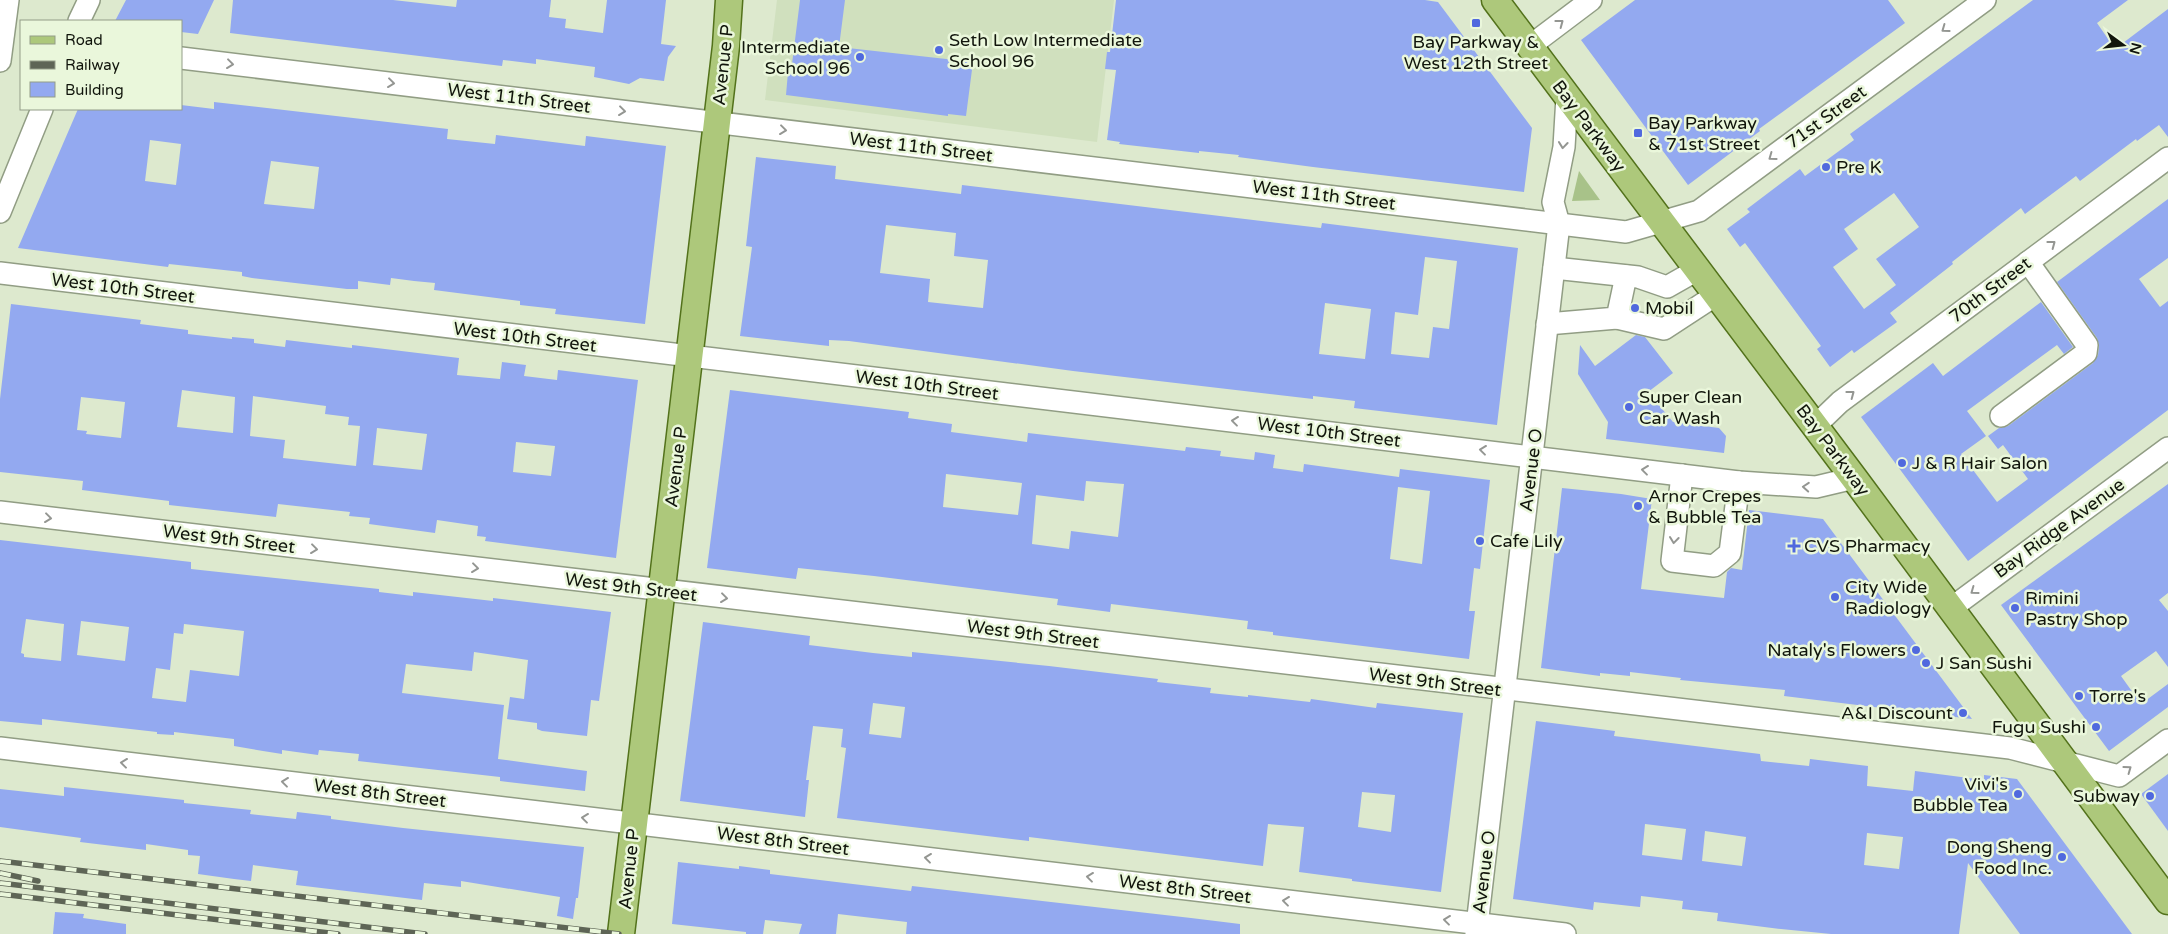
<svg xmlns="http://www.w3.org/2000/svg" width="2168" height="934" viewBox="0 0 2168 934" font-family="'Varela Round',sans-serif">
  <rect width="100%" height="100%" fill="#dde9ce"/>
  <path fill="#d0e0be" d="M777,0H1114L1097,142L765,100Z"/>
  <path fill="#a8c289" d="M1579,171L1600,200L1572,201Z"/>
  <g fill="#93a9f0" fill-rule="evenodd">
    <path d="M126,0H214L198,34L181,32V21H115Z"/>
    <path d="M233,0H393L456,7L457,0H551L549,17L566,19L565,28L603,33L607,0H666L661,44L676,46L668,57L664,81L640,78L629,84L594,77L595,67L536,59V64L503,60L502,66L230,33Z"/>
    <path d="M800,0H845L839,47L973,62L966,116L948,114V116L786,95L788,72H791Z"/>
    <path d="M1116,0H1425L1438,2L1532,128L1524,192L1313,167L1238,157L1239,155L1199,151V153L1119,144L1120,142L1107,140L1116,70L1105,69L1107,52H1110Z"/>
    <path d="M1635,0H1888L1905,23L1759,129L1760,131L1688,185L1581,40Z"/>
    <path d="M2033,0H2128L2097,23L2115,49L2168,9V137L2159,125L2137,141L2136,139L2080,181L2076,176L2025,214L2021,208L1952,262L1953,264L1890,313L1897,322L1854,353L1852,350L1830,367L1817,349L1821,346L1745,243L1740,247L1727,229L1750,212L1747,209L1800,169L1805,176L1854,140L1850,134ZM1894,193L1919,227L1876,259L1896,285L1864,309L1833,267L1858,249L1844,229Z"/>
    <path d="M214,102L448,129L447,139L495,144L496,135L585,146L586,136L666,146L645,324L555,314L556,309L520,305V301L434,290L435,283L414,281L391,278L390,285L358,281V289H347L252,278L242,276V272L169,264L168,267L18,248L78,109H181V105L214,109ZM150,140L181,144L176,185L145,181ZM271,161L319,167L314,209L264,204Z"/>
    <path d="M756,157L836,166L835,179L911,188L961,194L962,185L1321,228L1322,223L1518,248L1497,425L1354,408L1355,401L1313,396V399L1073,371L849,341L829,340V346L740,336L752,247L746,246ZM886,225L956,233L954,256L988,260L983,308L928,302L930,279L880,273ZM1425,257L1457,261L1449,329L1433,327L1429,358L1391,354L1395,312L1418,315ZM1325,303L1371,309L1365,359L1319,354Z"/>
    <path d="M2168,199V258L2139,279L2160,307L2168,301V410L1968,561L1861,417L1933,363L1943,376L2041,302L2073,347L2064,354L2057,345L1967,411L1986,436L1961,454L1997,502L2028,479L2003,445L1998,449L1988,436L1999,428L2008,426L2093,363L2098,355L2099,346L2097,338L2057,282Z"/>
    <path d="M11,304L141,320L140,324L188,330V334L232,339V337L254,339V343L285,347L286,340L352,348V345L459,358L457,375L500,379L502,362L526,365L524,376L557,380L558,370L638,380L616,558L485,541L486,537L477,536L478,526L437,520L435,533L369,524L370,518L349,516L350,512L278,504L276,517L169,505V501L82,490L83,481L0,472V399ZM182,390L235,397L233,433L177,427ZM253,396L326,406L325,414L349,417L348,425L360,426L356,466L283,458L285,440L250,436ZM81,397L125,402L121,438L86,434L87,431L77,430ZM377,428L427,434L422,470L373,465ZM516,442L555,446L551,476L513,472Z"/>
    <path d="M1636,335L1645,337L1673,373L1648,392L1673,422L1719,428L1726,436L1724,453L1606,439L1608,422L1578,374L1580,345L1595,366Z"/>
    <path d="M730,390L909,412L908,418L952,424L951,432L1027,442L1028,433L1185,451L1186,447L1221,451L1220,456L1254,460L1255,452L1275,455L1273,468L1303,472L1304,464L1399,477L1400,469L1490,480L1480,569L1474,568L1469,611H1475L1469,659L1273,635V632L1247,629L1248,621L1111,604L1110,612L1057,605L1058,599L874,576L798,568L796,579L707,568ZM946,474L1022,483L1018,515L943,507ZM1086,481L1124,484L1118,537L1071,531L1069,549L1032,544L1036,495L1084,501ZM1398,487L1430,491L1422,564L1390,559Z"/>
    <path d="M2168,484V593L2159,600L2168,611V667L2156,651L2121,676L2141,704L2168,684V707L2109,751L2001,605Z"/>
    <path d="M1562,488L1621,494L1652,499L1641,589L1724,598L1727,572L1731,568L1742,570L1749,510L1823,519L1972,719L1784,696L1785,690L1680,680L1681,678L1630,672V676L1600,673V676L1541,668Z"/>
    <path d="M0,540L191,562V569L379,589V592L413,596V592L493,601V598L611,612L599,701L591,700L587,736L542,731L537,729V723L507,719L510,697L524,699L528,660L474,652L472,671L406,664L402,693L504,705L498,759L587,771L585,791L500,781V777L358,761L359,754L319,750L318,755L282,750V754L263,751L234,746V739L174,732V735L157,734V732L42,719V725L0,721ZM26,619L64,624L61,661L24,657V654L21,653ZM81,621L129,627L125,661L77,655ZM184,624L244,631L239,676L190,670L186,702L152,698L156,668L170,670L174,633L183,634Z"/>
    <path d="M703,622L810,636L809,645L873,653L912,657V652L1049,666L1158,679L1157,682L1211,688L1210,693L1248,697V695L1310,702L1311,699L1376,708L1377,703L1463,713L1441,892L1352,881V879L1299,872L1304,827L1268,824L1263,866L1029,837V841L837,818L846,748L841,747L843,729L813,726L806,780H809L805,817L680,801ZM873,703L905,707L901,738L869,734ZM1362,792L1395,795L1391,832L1358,827Z"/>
    <path d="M1536,721L1615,731L1614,736L1760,754L1761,761L1809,766L1810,759L1868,766L1867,786L1913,791L1915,771L1984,780V775L2017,779L2132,934H2020L1968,863L1959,934H1831L1781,929L1717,921L1718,913L1682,909L1683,901L1641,896L1640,907L1594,902L1593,910L1513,899ZM1645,824L1686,829L1682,860L1642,855ZM1705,831L1746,837L1742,866L1702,861ZM1867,833L1903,837L1899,869L1864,865Z"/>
    <path d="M2168,774V831L2141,794Z"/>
    <path d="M64,787L184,800V803L251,810L250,814L277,817L296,819L297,812L331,816V819L403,828L584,847L578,898H576L573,919L557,916L560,897L461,881V887L424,883L422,900L296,885L298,871L253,865L251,881L234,879L198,874L200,856L188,855V850L146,844V850L80,842L81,838L0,827V789L64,796Z"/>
    <path d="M678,862L739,869V866L770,870V874L911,891L912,886L1191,918L1240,924V934H906L907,922L838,914L836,934H799L802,924L765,920L763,934H746V932L672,924Z"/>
    <path d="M55,912L84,914L83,918L126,924V934H53Z"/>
  </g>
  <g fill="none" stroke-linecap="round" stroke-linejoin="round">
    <defs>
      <g id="minor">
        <path d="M79,21L89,0"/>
        <path d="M1530,46L1591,0"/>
        <path d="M181,58L1626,232L1699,211L1985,0"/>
        <path d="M0,61L8,0"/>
        <path d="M0,212L42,109"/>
        <path d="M1554,268L1638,277L1667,287L1697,270"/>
        <path d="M0,273L1739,482L1816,487L1854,478"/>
        <path d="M1617,318L1664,329L1716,295"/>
        <path d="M1547,324L1617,318L1626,276"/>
        <path d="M2001,416L2086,353L2087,345L2028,262"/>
        <path d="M1815,426L1840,402L2168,158"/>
        <path d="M1682,475L1672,561L1714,566L1730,553L1739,482"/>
        <path d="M0,512L2010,748L2119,776L2168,740"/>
        <path d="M1950,609L2168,448"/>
        <path d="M0,748L1565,934"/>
        <path d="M1476,934L1559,224L1553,202L1564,147L1567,97"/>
      </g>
      <g id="major">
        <path d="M1495,0L1854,478L2168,901"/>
        <path d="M621,934L726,46L729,0"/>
      </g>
    </defs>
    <use href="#minor" stroke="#919d84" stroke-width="24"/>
    <use href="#major" stroke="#53721b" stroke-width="29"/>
    <use href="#minor" stroke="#fff" stroke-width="21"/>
    <use href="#major" stroke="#adc87b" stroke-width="26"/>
    <defs>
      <g id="rail">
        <path d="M0,861L619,934"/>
        <path d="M0,873L38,881"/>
        <path d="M0,883L425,934"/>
        <path d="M0,894L338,934"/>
      </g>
    </defs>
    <use href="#rail" stroke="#5e6556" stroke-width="5.5"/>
    <use href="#rail" stroke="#eaf7db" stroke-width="4" stroke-dasharray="11" stroke-linecap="butt"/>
  </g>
  <defs><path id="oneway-chevron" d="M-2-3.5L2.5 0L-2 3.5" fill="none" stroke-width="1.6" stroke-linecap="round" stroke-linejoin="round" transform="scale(1.25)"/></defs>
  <g stroke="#949692">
    <use href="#oneway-chevron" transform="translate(1560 23) rotate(-37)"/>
    <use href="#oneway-chevron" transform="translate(1945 29) rotate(144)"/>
    <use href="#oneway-chevron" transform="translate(230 64) rotate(7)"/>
    <use href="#oneway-chevron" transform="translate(391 83) rotate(7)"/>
    <use href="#oneway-chevron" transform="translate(622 111) rotate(7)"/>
    <use href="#oneway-chevron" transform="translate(783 130) rotate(7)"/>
    <use href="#oneway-chevron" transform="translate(1563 145) rotate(96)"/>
    <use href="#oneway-chevron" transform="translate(1772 157) rotate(144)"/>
    <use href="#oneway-chevron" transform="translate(2052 244) rotate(-37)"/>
    <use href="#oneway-chevron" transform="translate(1851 394) rotate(-37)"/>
    <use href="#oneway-chevron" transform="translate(1235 421) rotate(-173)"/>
    <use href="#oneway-chevron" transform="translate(1483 450) rotate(-173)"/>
    <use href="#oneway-chevron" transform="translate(1645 470) rotate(-173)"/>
    <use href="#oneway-chevron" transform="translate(1806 487) rotate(-176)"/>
    <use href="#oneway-chevron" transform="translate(48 518) rotate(7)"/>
    <use href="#oneway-chevron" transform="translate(1674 540) rotate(97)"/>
    <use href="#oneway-chevron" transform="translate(314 549) rotate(7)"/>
    <use href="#oneway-chevron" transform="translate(475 568) rotate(7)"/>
    <use href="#oneway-chevron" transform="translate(1974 591) rotate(144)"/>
    <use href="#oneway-chevron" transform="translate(724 598) rotate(7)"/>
    <use href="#oneway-chevron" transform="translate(124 763) rotate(-173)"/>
    <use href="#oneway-chevron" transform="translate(2128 769) rotate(-36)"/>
    <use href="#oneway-chevron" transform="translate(285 782) rotate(-173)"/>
    <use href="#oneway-chevron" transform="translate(585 818) rotate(-173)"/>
    <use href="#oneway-chevron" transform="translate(928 858) rotate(-173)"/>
    <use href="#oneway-chevron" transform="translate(1090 877) rotate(-173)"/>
    <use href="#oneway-chevron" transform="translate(1286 901) rotate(-173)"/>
    <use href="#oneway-chevron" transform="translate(1447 920) rotate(-173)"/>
  </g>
  <g fill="#5069de" stroke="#eaf7db" stroke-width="2">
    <rect x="1471" y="18" width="10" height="10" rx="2.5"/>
    <circle cx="939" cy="50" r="5"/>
    <circle cx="860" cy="57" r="5"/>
    <rect x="1633" y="128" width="10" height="10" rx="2.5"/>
    <circle cx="1826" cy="167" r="5"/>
    <circle cx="1635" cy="308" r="5"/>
    <circle cx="1629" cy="407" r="5"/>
    <circle cx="1902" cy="463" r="5"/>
    <circle cx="1638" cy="506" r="5"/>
    <circle cx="1480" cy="541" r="5"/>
    <path d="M1791.5 538.5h5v5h5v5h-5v5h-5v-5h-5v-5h5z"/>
    <circle cx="1835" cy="597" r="5"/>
    <circle cx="2015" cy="608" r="5"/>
    <circle cx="1916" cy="650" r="5"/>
    <circle cx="1926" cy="663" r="5"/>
    <circle cx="2079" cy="696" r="5"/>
    <circle cx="1963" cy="713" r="5"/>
    <circle cx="2096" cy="727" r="5"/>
    <circle cx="2018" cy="794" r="5"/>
    <circle cx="2150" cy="796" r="5"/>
    <circle cx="2062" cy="857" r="5"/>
  </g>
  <g text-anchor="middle" stroke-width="5" stroke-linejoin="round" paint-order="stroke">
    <g font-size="18" fill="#11150c" stroke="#eaf7db" text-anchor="start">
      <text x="949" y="46">Seth Low Intermediate<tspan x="949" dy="21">School 96</tspan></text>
      <text x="1476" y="48" text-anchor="middle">Bay Parkway &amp;<tspan x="1476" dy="21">West 12th Street</tspan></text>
      <text x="850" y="53" text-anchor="end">Intermediate<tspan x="850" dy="21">School 96</tspan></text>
      <text x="1648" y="129">Bay Parkway<tspan x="1648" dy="21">&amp; 71st Street</tspan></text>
      <text x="1836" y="173">Pre K</text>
      <text x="1645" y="314">Mobil</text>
      <text x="1639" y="403">Super Clean<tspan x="1639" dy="21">Car Wash</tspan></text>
      <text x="1912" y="469">J &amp; R Hair Salon</text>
      <text x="1648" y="502">Arnor Crepes<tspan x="1648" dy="21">&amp; Bubble Tea</tspan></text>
      <text x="1490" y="547">Cafe Lily</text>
      <text x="1804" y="552">CVS Pharmacy</text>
      <text x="1845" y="593">City Wide<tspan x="1845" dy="21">Radiology</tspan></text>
      <text x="2025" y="604">Rimini<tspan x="2025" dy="21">Pastry Shop</tspan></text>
      <text x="1906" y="656" text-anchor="end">Nataly's Flowers</text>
      <text x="1936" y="669">J San Sushi</text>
      <text x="2089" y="702">Torre's</text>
      <text x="1953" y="719" text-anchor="end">A&amp;I Discount</text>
      <text x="2086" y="733" text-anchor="end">Fugu Sushi</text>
      <text x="2008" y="790" text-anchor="end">Vivi's<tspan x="2008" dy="21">Bubble Tea</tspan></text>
      <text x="2140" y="802" text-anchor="end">Subway</text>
      <text x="2052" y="853" text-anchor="end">Dong Sheng<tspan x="2052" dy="21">Food Inc.</tspan></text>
    </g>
    <g font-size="18" fill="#11150c" stroke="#eaf7db">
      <text transform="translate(723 65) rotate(-84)" y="6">Avenue P</text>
      <text transform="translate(519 98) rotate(7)" y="6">West 11th Street</text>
      <text transform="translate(1826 117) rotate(-36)" y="6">71st Street</text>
      <text transform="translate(1589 126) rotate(53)" y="6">Bay Parkway</text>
      <text transform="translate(921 147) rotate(7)" y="6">West 11th Street</text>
      <text transform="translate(1324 195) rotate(7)" y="6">West 11th Street</text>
      <text transform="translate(123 288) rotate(7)" y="6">West 10th Street</text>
      <text transform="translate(1990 290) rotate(-37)" y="6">70th Street</text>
      <text transform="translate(525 337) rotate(7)" y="6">West 10th Street</text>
      <text transform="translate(927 385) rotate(7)" y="6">West 10th Street</text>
      <text transform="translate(1329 432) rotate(7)" y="6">West 10th Street</text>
      <text transform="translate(1833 450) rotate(53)" y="6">Bay Parkway</text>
      <text transform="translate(676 467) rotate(-83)" y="6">Avenue P</text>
      <text transform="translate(1531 470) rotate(-83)" y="6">Avenue O</text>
      <text transform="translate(2059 528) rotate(-36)" y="6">Bay Ridge Avenue</text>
      <text transform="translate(229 539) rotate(7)" y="6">West 9th Street</text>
      <text transform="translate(631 587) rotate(7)" y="6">West 9th Street</text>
      <text transform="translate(1033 634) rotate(7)" y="6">West 9th Street</text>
      <text transform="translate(1435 682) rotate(7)" y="6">West 9th Street</text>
      <text transform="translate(380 793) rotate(7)" y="6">West 8th Street</text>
      <text transform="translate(783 841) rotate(7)" y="6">West 8th Street</text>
      <text transform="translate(629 869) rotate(-84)" y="6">Avenue P</text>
      <text transform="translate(1484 872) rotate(-83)" y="6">Avenue O</text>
      <text transform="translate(1185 889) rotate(7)" y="6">West 8th Street</text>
    </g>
  </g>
  <rect x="20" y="20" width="162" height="90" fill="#eaf7db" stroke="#939d88"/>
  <rect x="30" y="36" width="25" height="8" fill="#adc87b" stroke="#939d88"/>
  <text x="65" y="45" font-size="15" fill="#11150c">Road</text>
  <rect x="30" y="61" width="25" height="8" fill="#5e6556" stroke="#939d88"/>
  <text x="65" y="70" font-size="15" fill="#11150c">Railway</text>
  <rect x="30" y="82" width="25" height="15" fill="#93a9f0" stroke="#939d88"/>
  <text x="65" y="95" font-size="15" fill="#11150c">Building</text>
  <g transform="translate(2123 45) rotate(105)" stroke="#eaf7db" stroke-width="4" paint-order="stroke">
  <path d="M0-4L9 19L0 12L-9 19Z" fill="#11150c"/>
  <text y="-8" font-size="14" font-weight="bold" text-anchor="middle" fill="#11150c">N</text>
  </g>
</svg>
